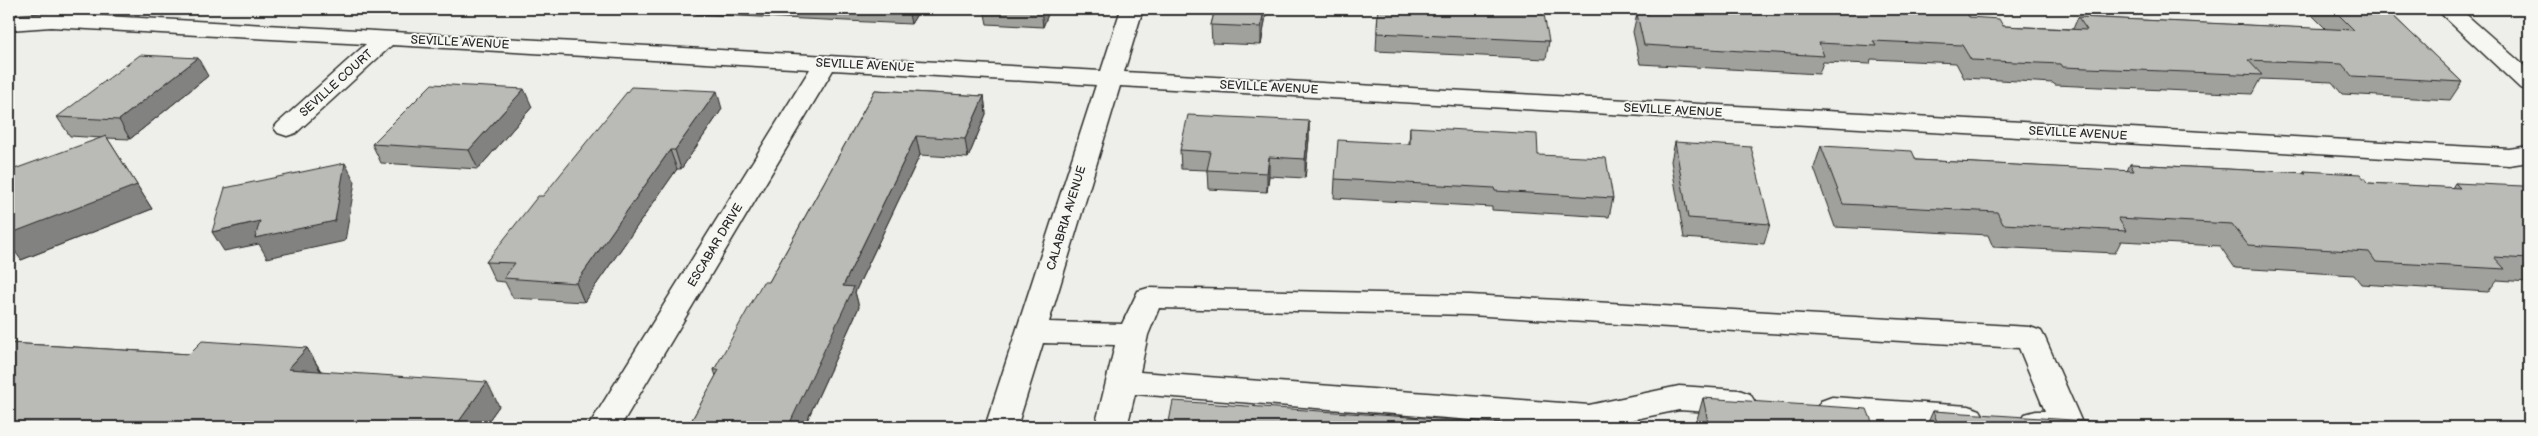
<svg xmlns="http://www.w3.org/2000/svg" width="2538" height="436" viewBox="0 0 2538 436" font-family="'Balsamiq Sans',sans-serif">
  <rect width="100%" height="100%" fill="#eeeeea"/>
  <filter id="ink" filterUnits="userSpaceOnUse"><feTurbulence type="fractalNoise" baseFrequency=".02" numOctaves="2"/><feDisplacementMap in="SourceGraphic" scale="10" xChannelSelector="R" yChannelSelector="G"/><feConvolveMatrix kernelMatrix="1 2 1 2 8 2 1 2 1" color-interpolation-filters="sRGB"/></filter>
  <g filter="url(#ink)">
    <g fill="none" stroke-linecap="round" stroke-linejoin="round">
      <defs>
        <g id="minor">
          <path d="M1121,9H1143L1124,72L2509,149L2529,146V162L2509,165L1120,86L1049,322L1122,324L1138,291L1148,288L1470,295L2030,327L2041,331L2045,338L2083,425L2082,427H2022L2020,423L2025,414L2036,411H2045L2019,348L1470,315L1159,308L1148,335L1140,372L1589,405L1679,386L1739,390L1750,394L1755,402L1750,410L1739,414L1679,410L1597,427H1566L1135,394L1127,427H1095L1115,345L1043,343L1017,427H985L1096,85L833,70L620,427H588L810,69L392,45L296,133L287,136L278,133L274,128L278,123L366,44L51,27L9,30V16L51,13L1101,71Z"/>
          <path d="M2436,9H2460L2529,70V90L2520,88Z"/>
          <path d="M1832,397L1969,406L1980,410L1985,418L1978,427H1928L1832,421L1821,417L1816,409L1821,401Z"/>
        </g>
      </defs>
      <use href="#minor" stroke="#2b2b2b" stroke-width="3"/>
      <use href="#minor" fill="#f6f6f2" fill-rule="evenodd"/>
    </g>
    <g fill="#a0a09d" stroke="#2b2b2b">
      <path d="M694,9H920L911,24L696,14Z"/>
      <path d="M984,9H1050L1043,27L987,24Z"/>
      <path d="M1215,9H1267L1261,45L1212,43L1211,25Z"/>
      <path d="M1378,9L1549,41L1546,59L1376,51Z"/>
      <path d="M1645,9H1879L1912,10L1913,9H1964L1969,17L2003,26L2073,29L2078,17L2326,29L2306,9H2386L2462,82L2450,100L2342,94L2332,82L2260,79L2252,94L2055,85L2053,83L1964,78L1956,63L1871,59L1870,64L1823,62L1819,74L1640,64L1633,32L1637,14H1644Z"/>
      <path d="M208,76L130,139L107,138L152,209L21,260L102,138L70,136L57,117Z"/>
      <path d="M875,90L984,96L986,114L968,158L920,155L855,292L859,307L804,427H688L716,376L714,370L769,282Z"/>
      <path d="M532,107L478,169L381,163L372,144Z"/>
      <path d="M722,109L681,169H677L584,302L513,298L505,282L495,281L486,262L543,196Z"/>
      <path d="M1309,121V139L1305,178L1269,176L1267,192L1208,189L1207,170L1181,169L1180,150Z"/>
      <path d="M1410,127L1538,155L1613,198L1609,217L1492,210V207L1334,198L1335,179L1409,144Z"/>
      <path d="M1675,142L1770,224L1764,244L1684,238L1671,161Z"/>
      <path d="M1821,146L1916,160L2127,171L2130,164L2303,173L2304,171L2368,183L2452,188L2455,183L2529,192V282L2497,280L2488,292L2361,284L2354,275L2235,268L2220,246L2121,241L2115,253L1993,247L1988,235L1835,227L1814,168Z"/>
      <path d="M9,343L189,354L307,348L321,371L499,406L484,427H9Z"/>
      <path d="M1703,398L1874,427H1697L1696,423Z"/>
      <path d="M1933,411L2105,427H1926Z"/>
    </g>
    <g fill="#828280" stroke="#2b2b2b">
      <path d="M908,9H920L911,24Z"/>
      <path d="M1041,9H1050L1043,27Z"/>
      <path d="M1264,9H1267L1261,45V27Z"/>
      <path d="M198,58L208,76L130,139L119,120Z"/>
      <path d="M524,89L532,107L478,169L469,150Z"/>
      <path d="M717,91L722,109L681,169L675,150Z"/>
      <path d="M984,96L986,114L968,158L965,139Z"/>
      <path d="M1309,121V139L1305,178V159Z"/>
      <path d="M106,136L152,209L21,260L9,243V234Z"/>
      <path d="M916,136L920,155L855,292L859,307L804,427H788L843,286Z"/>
      <path d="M670,150L677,169L584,302L576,283Z"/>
      <path d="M1269,157V176L1267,192V173Z"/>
      <path d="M345,163L355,182L345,241L267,258L259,244L224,251L212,232L260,221Z"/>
      <path d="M307,348L321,372L288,369Z"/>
      <path d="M487,382L499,406L484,427H455Z"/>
    </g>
    <g fill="#babab7" stroke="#2b2b2b">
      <path d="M1215,9H1264L1261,27L1211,25Z"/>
      <path d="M1378,9H1543L1549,41L1377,33Z"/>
      <path d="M1648,9H1878L1919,11L1918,9H1964L1969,17L1999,19L2003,26L2087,30L2078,17L2354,30L2333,9H2386L2462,82L2352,76L2342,64L2248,60L2262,75L2063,67L2061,64L1971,60L1962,45L1873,41L1876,46L1819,43L1824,56L1644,45L1637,14H1649Z"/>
      <path d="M140,55L198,58L119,120L57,117Z"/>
      <path d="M432,84L524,89L469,150L372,144Z"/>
      <path d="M631,87L717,91L675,150H670L576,283L504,278L515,263L486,262L538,196H543Z"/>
      <path d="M875,90L984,96L965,139L916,136L843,286L854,287L788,427H688L719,370H714L763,282H769Z"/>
      <path d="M1188,115L1309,121L1305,159L1269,157L1267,173L1207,170L1211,152L1180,150Z"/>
      <path d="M1410,127L1537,134L1538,155L1606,158L1613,198L1495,191L1494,188L1335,179L1338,140L1410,144Z"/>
      <path d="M106,136L137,185L9,234V171Z"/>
      <path d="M1675,142L1751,147L1770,224L1688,218Z"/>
      <path d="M1821,146L1912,151L1916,160L2134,171L2130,164L2306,173L2304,171L2360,174L2368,183L2460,188L2455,183L2523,186L2529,192V259L2494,257L2505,269L2376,262L2369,252L2248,245L2232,224L2118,218L2126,231L2003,224L1997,212L1843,204Z"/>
      <path d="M345,163L335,221L255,238L260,221L212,232L225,188Z"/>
      <path d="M202,341L307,348L288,369L487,382L455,427H41L9,425V343L189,354Z"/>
      <path d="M1703,398L1867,409L1874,427H1709Z"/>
      <path d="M1173,401L1556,427H1168Z"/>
      <path d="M1933,411L2103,422L2105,427H1939Z"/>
    </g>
  </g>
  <g text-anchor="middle" stroke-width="4" stroke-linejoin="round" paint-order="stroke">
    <g font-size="12" fill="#2b2b2b" stroke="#f6f6f2">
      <text transform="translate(460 42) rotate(3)" y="4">SEVILLE AVENUE</text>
      <text transform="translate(865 65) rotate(3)" y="4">SEVILLE AVENUE</text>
      <text transform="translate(336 83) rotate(-42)" y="4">SEVILLE COURT</text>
      <text transform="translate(1269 87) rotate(3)" y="4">SEVILLE AVENUE</text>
      <text transform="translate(1673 110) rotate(3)" y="4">SEVILLE AVENUE</text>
      <text transform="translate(2078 133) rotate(3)" y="4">SEVILLE AVENUE</text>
      <text transform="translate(1066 218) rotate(-73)" y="4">CALABRIA AVENUE</text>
      <text transform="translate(715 245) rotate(-59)" y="4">ESCABAR DRIVE</text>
    </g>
  </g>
  <rect width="2538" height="436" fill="none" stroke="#f6f6f2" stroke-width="30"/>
  <rect x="15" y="15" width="2508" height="406" fill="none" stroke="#2b2b2b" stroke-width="2" filter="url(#ink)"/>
</svg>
